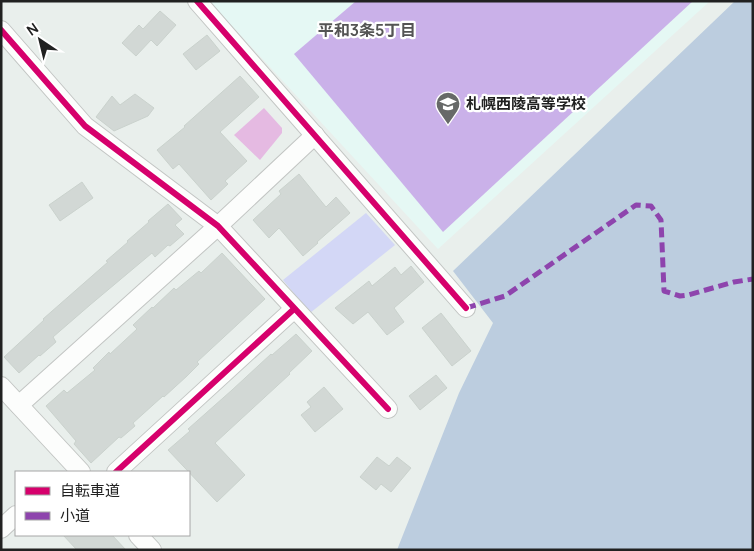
<svg xmlns="http://www.w3.org/2000/svg" width="754" height="551" viewBox="0 0 754 551" font-family="Manrope,'Noto Sans JP',sans-serif">
  <rect width="100%" height="100%" fill="#e9efec"/>
  <path fill="#e5f8f4" d="M209,1H710L438,249Z"/>
  <path fill="#bccddf" d="M735,1H753V550H397L459,393L493,323L453,271Z"/>
  <path fill="#d3d7f6" d="M366,213L395,245L310,313L283,280Z"/>
  <path fill="#cab1e9" d="M356,1H693L443,232L294,54Z"/>
  <path fill="#e5bae2" d="M264,108L282,128V133L260,160L234,135Z"/>
  <g fill="#d2d8d5" stroke="#cad2cd">
    <path d="M160,11L176,25L157,46L151,40L136,56L122,43L139,25L143,29Z"/>
    <path d="M207,35L220,51L196,70L183,54Z"/>
    <path d="M240,76L259,97L220,132L247,161L225,181L228,184L211,200L179,164L173,169L157,150L185,127L184,126Z"/>
    <path d="M135,94L154,108L148,116L114,131L96,117L112,96L120,105Z"/>
    <path d="M299,174L326,207L336,197L350,213L317,242L318,243L303,256L279,228L269,238L253,220L281,194L279,191Z"/>
    <path d="M82,182L93,198L60,221L49,205Z"/>
    <path d="M168,204L182,219L175,225L184,234L170,246L168,245L155,257L152,253L90,305L53,337L56,342L40,356L39,355L19,373L4,357L44,320L43,319L108,262L106,261L128,242L127,241L149,222L148,221Z"/>
    <path d="M222,253L265,299L197,362L199,364L187,376L164,397L163,396L133,423L135,426L121,438L119,437L91,463L74,444L76,441L46,406L64,390L67,393L95,370L93,368L109,352L110,354L137,329L133,325L152,307L153,308L174,288L176,290L199,271L201,273Z"/>
    <path d="M411,266L424,282L394,308L404,322L387,335L368,312L353,324L335,308L369,281L372,286L395,267L401,275Z"/>
    <path d="M441,313L471,351L452,366L422,328Z"/>
    <path d="M296,334L312,351L289,373L290,374L215,443L245,475L217,502L168,450L190,431L188,429L232,390L271,354L272,355Z"/>
    <path d="M436,375L447,388L420,410L409,396Z"/>
    <path d="M324,387L343,409L315,432L301,415L311,407L307,402Z"/>
    <path d="M377,457L389,466L397,457L411,468L391,492L381,484L376,490L360,477Z"/>
    <path d="M63,535H112L126,550H77Z"/>
  </g>
  <g fill="none" stroke-linecap="round" stroke-linejoin="round">
    <defs>
      <g id="street">
        <path d="M197,1L466,308"/>
        <path d="M1,30L85,126L218,226L388,409"/>
        <path d="M1,386L81,472"/>
        <path d="M19,405L218,226L315,135"/>
        <path d="M116,472L294,309"/>
        <path d="M1,529L16,515"/>
        <path d="M138,535L152,550"/>
      </g>
    </defs>
    <use href="#street" stroke="#c2c5c3" stroke-width="20"/>
    <use href="#street" stroke="#fcfdfc" stroke-width="18"/>
    <path stroke="#8e44ad" stroke-width="5" stroke-dasharray="10 5" stroke-linecap="butt" d="M466,308L505,296L636,205L651,206L661,220L664,291L680,296L688,295L734,282L753,279"/>
    <defs>
      <g id="cycleway">
        <path d="M197,1L466,308"/>
        <path d="M1,30L85,126L218,226L388,409"/>
        <path d="M116,472L294,309"/>
      </g>
    </defs>
    <use href="#cycleway" stroke="#fff" stroke-width="9"/>
    <use href="#cycleway" stroke="#d6006c" stroke-width="6"/>
  </g>
  <defs>
    <symbol id="school-pin" viewBox="-11 -11 22 30"><path d="M0 17L-7.5 6A9.5 9.5 0 1 1 7.5 6Z" fill="#676968" stroke="#fff"/><path d="M0-5L7-2L0 1L-7-2ZM-4 1L0 2.5L4 1V4Q0 6-4 4Z" fill="#fff"/></symbol>
  </defs>
  <g fill-rule="evenodd">
    <use href="#school-pin" x="434" y="90" width="28" height="38"/>
  </g>
  <g text-anchor="middle" stroke-width="4.5" stroke-linejoin="round" paint-order="stroke">
    <g font-size="15" font-weight="bold" fill="#212121" stroke="#fff" text-anchor="start">
      <text x="466" y="109">札幌西陵高等学校</text>
    </g>
    <g font-size="16" font-weight="bold" fill="#545454" stroke="#fff">
      <text x="367" y="36">平和3条5丁目</text>
    </g>
  </g>
  <rect width="754" height="551" fill="none" stroke="#212121" stroke-width="5"/>
  <rect x="15" y="471" width="175" height="65" fill="#ffffff" stroke="#a6a6a6"/>
  <rect x="25" y="487" width="25" height="8" fill="#d6006c" stroke="#a6a6a6"/>
  <text x="60" y="496" font-size="15" fill="#212121">自転車道</text>
  <rect x="25" y="512" width="25" height="8" fill="#8e44ad" stroke="#a6a6a6"/>
  <text x="60" y="521" font-size="15" fill="#212121">小道</text>
  <g transform="translate(40 40) rotate(325)" stroke="#ffffff" stroke-width="4" paint-order="stroke">
  <path d="M0-4L9 19L0 12L-9 19Z" fill="#212121"/>
  <text y="-8" font-size="14" font-weight="bold" text-anchor="middle" fill="#212121">N</text>
  </g>
</svg>
